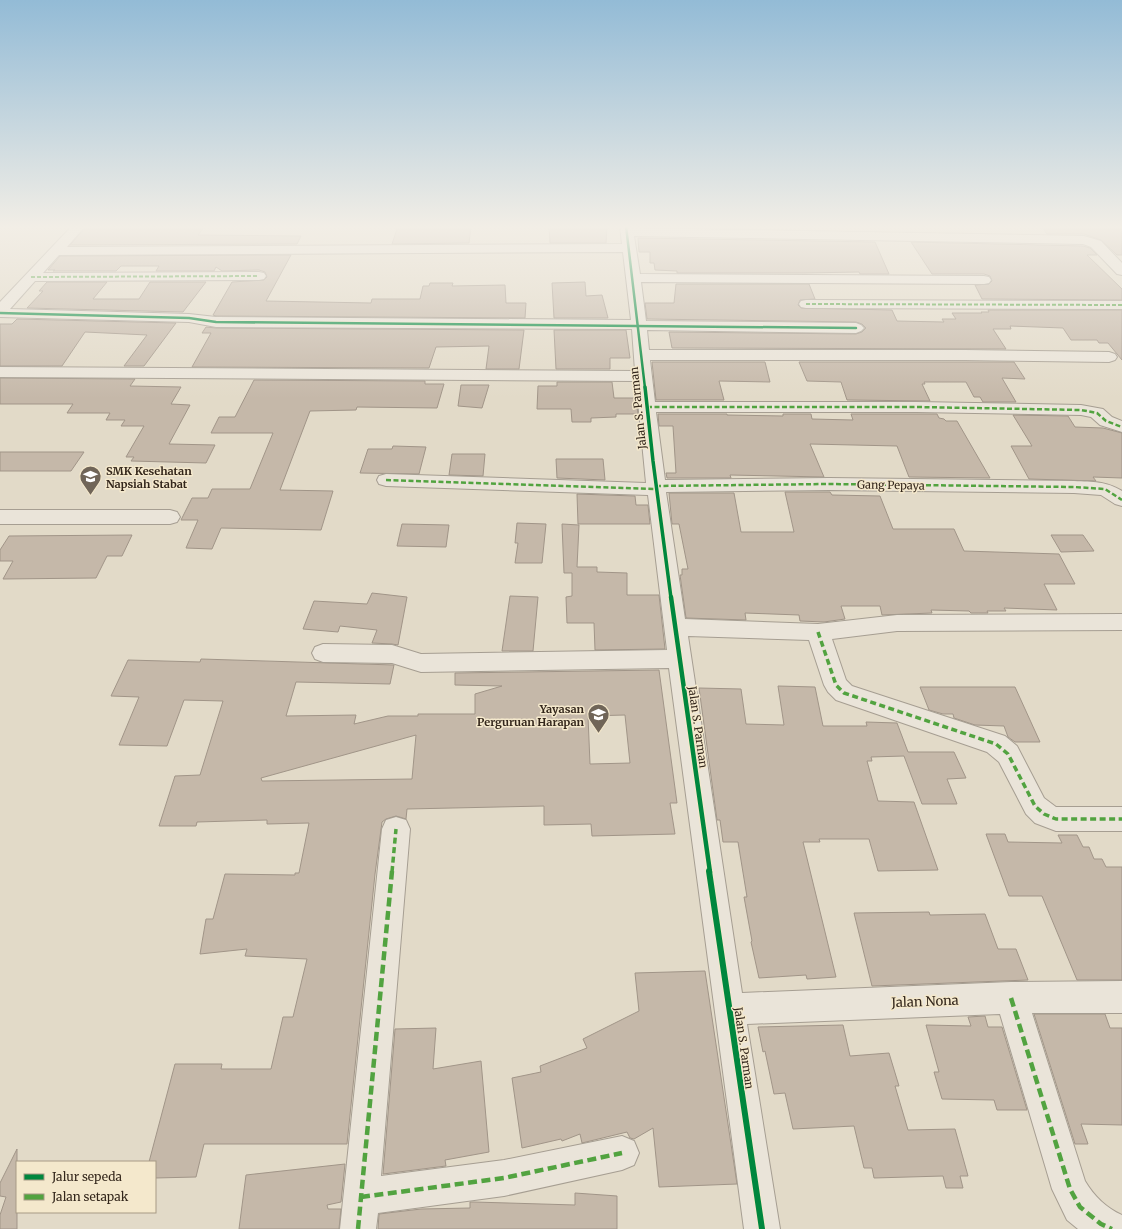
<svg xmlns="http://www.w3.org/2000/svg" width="1122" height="1229" viewBox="0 0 1122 1229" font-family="Merriweather,serif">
  <rect width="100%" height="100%" fill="#e2dac8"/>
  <g fill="#c5b8a9" stroke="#a19588" fill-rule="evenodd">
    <path d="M104,226H205L198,235L301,236L297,244L70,245L86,227Z"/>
    <path d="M398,226H471L469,243L392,244Z"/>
    <path d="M549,226H607L606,243H550Z"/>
    <path d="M1041,226H1122V255H1117L1101,240L1084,234H1047Z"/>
    <path d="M638,238L875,242L889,274H860L859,272L804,273H677V271L655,270L654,263H650V252H639Z"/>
    <path d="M911,242L1083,246L1090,248L1097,255H1087L1122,289V300L982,299L975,285L989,284L992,281L990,276L984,274H932Z"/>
    <path d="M291,255L266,301L371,303L372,299H420L423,286H429L430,283H453L452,286L505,285L506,303H526L525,318L216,316L213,315L232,282L264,280L267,277L265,272L259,270L222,271L216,267L214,271H156L159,266H121L116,271H53L55,270H48L60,256Z"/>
    <path d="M47,282H107L93,299H139L150,282H206L183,312L27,308L43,291H39Z"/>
    <path d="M585,282L586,296L602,295L608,318H554L552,283Z"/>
    <path d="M676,284H809L815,299L800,300L798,305L801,308L892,310L897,321L944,322L942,319H956L952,313H982L981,312H989L988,310H1122V360L1108,343H1099L1097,340H1071L1063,328L1010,326L1011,329H993L1006,349L672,348L669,332L856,334L862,332L866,328L862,324L856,322L647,319L645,303H674Z"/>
    <path d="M17,319L176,323L144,366H124L147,335L85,332L62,366H0V324H12Z"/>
    <path d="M206,327L216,328L524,330L519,369H486L489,346L436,347L429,368L192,367L211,333H202Z"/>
    <path d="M554,330H626L630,358H610V369H556Z"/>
    <path d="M652,362H765L770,382L719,381L724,400H656Z"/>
    <path d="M799,362H1014L1025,379L1002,378L1016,402H983L980,397H974L966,382H924L925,384H922L930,401L847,400L841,382L807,381Z"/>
    <path d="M0,378L135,379L130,386L181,387L171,404L190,405L169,444L215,445L206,463L131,461L134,457H126L144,426H121L125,420H106L110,413H67L73,404H0Z"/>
    <path d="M254,380L425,381V384H444L437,408L357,407L356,410L310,411L280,490L333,491L321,530L221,528L212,549L186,548L198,520H181L192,498H208L212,489H250L273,433H211L219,417H235Z"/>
    <path d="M557,382H612L614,398H636L638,414H616V417L591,418V422H572L571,409H537L538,386H557Z"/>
    <path d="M461,385H489L482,408L458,406Z"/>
    <path d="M658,414H727V415L783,416V414H811L812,419L853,420L851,414H937L939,418L944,419L946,421H957L990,478L909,477L897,446L810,444L824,477L730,475L731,478H667L666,473H676L673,426H659Z"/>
    <path d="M1013,415L1068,416L1075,427L1103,428L1122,433V478L1093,477L1096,481L1029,479L1011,446H1032Z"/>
    <path d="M393,446L426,447L419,474L360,473L368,449H392Z"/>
    <path d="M0,452H84L71,471H0Z"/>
    <path d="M452,454H485L483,476L449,475Z"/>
    <path d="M556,459H603L605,480L557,478Z"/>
    <path d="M785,492H830L832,495L880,496L893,529H954L964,551L1059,554L1075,584H1044L1057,610L1004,608L1006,611H987L988,613H971L969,611L931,610L932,613L882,615L880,606H841L845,619L824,622L800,621L799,615L745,613L746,620L686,618L680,575H682V569H688L679,524H672L669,493H734L741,532H794Z"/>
    <path d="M577,494L635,496L636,505H648L650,524H578Z"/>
    <path d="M517,523L546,524L542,563H515L518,543H515Z"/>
    <path d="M402,524L449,525L446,547L397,546Z"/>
    <path d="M562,524L579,525L577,567H597V572L627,573V595H659L665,649L595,650L594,623H567L566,597L572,596V573H564Z"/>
    <path d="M132,535L122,556H107L96,578L3,579L13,561H0V550L9,536Z"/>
    <path d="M1051,535H1083L1094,551L1061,552Z"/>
    <path d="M372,593L407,597L398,645L392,644L372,643L377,630L340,626L338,632L303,629L314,601L367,604Z"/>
    <path d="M510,596L538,597L533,651H502Z"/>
    <path d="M201,659L394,665L390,684L296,682L286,716L356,715L354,724L388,716H418V714H475V694L502,686L455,685V673L659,670L677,803H670L675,834L592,836L591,824L544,825V806L407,809L406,819L396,816L386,819L382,822L375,874L347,1144H204L196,1177L155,1178V1162H149L175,1064H222L221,1069H271L283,1017H293L307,959L245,956L247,949L200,954L206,919H213L225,874L295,875V873H299L309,823L267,824V820L197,822L196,826H159L175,776L200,775L223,701L184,700L167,746L119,745L139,697L111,696L128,660L200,662ZM625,715L630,763L590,764L588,716ZM416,735L412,779L262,781L261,778Z"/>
    <path d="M778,686L815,687L823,726H867L866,722L897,723L908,752H954L966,778L947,779L957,804H922L904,756L871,757L872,761H867L878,801L914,802L938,870L878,871L869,839H819L820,842H803L836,977L807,979L806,975L759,978L751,942L752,941L744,897H747L738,842H723L720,820H717L699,688L741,689L746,724L784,725Z"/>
    <path d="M920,687H1015L1040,742H1015L1008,737L1004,726L975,725L954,718L953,714H943L929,710Z"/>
    <path d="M986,834H1005L1008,842L1062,843L1058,835H1077L1083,847H1089L1094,859H1102L1106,867H1122V980H1077L1042,896H1009Z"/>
    <path d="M929,912L930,915L985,914L998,949H1016L1028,980L872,986L854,913Z"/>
    <path d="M705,971L737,1184L659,1187L653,1128L634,1139L630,1138L627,1132L582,1143L580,1134L562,1141L561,1139L522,1148L512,1078L541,1072L540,1066L587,1048L583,1039L639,1011L635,973Z"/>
    <path d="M1034,1014H1105L1110,1028H1122V1125L1081,1124L1088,1144H1075Z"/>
    <path d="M985,1016L988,1027H1002L1027,1110H997L994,1100L942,1099L934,1072H939L926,1025L971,1026L968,1017Z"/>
    <path d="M843,1025L850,1056L889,1053L899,1086H895L908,1130L955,1129L968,1176H960L963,1188H946L943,1176L874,1178L872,1168H864L854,1126L793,1129L785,1093L774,1094L765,1051L763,1052L758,1027Z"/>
    <path d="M436,1028L433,1069L481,1061L489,1152L445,1160L446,1166L383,1174L395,1029Z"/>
    <path d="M17,1149V1229H0V1215L6,1197L0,1196V1183Z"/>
    <path d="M345,1164L341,1202L327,1205L328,1209H341L339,1229H239L246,1175Z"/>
    <path d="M575,1193L617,1196V1229H378L379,1214L421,1209L470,1208V1202H474L575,1205Z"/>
  </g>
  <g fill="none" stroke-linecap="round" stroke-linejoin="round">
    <defs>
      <g id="minor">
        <path d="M72,226H85L67,247L622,244L620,226H632L633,228L1084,236L1101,241L1122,263V275L1117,274L1091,247L1083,244L634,236L640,274L984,276L989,277L991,280L989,283L984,284L641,282L646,321L856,323L861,325L864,328L861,331L856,333L647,330L649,350H965L1109,352L1115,354L1117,357L1115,360L1109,362L965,360H650L655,402H917L1081,405L1103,409L1112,417L1122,421V432L1100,425L1091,417L1081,415L917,412H656L665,480L829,478L1074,481C1093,482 1106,481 1122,491V506L1115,504L1101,495L1074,493L829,490L666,492L685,619L818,624L897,615L1122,614V630L897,631L832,639L846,680L852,686L1005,736L1017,746L1044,798L1056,807H1122V831H1056L1035,823L1026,814L999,762L987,752L836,700L828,692L824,685L809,640L688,636L742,993L1011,982L1122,981V1013H1032L1085,1181C1094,1196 1106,1208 1122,1215V1229H1078L1067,1220L1052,1189L1000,1014L747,1024L780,1229H744L669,668L421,672L392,663L323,662L315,659L312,653L315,647L323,644L392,645L421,654L667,650L648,495L386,486L379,484L377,480L379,476L386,474L646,483L636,381L0,377V367L635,371L632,329L216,327L189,322L0,317V302ZM623,252L631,320L216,317L189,314L10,309L35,281L259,280L264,279L266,276L264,273L259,272L43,273L59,255Z"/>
        <path d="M806,300L1122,301V309L806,308L801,307L799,304L801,301Z"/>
        <path d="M0,510H170L177,512L180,517L177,522L170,524H0Z"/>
        <path d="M396,817L406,820L410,829L381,1176L504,1160L622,1136L634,1141L639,1153L634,1165L622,1170L504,1196L378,1213L376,1229H340L382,829L386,820Z"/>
      </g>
    </defs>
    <use href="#minor" stroke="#a69e92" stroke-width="2"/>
    <use href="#minor" fill="#eae4d9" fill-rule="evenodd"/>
    <g stroke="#52a340" stroke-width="2" stroke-dasharray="4 2" stroke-linecap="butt">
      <path d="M31,277L259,276"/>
      <path d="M806,304L1122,305"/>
    </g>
    <g stroke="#52a340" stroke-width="2.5" stroke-dasharray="5 2.5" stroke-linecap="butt">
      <path d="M647,407H917L1081,410L1097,413L1106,421L1122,427"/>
      <path d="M386,480L657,489"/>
      <path d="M656,486L829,484L1074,487L1105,489L1122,500"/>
    </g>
    <g stroke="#52a340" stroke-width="3.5" stroke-dasharray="6 3.5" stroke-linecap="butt">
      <path d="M818,632L836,685L844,693L996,744L1008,754L1035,806L1044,814L1056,819H1122"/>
      <path d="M392,872L396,829"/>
    </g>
    <g stroke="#52a340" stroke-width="4.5" stroke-dasharray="9 4.5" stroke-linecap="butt">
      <path d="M1011,998L1070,1189L1080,1207L1101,1224L1112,1229"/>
      <path d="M361,1197L504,1178L622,1153"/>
      <path d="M358,1229L392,871"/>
    </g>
    <defs>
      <g id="cycleway-far3">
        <path d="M626,226L645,388"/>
        <path d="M0,313L189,318L216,322L856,328"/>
      </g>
      <path id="cycleway-far2" d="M645,387L653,461L671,598"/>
      <path id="cycleway-far1" d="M671,597L710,872"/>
      <path id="cycleway" d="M709,871L762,1229"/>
    </defs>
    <use href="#cycleway-far3" stroke="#f4e8cc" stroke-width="4"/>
    <use href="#cycleway-far2" stroke="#f4e8cc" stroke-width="5.5"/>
    <use href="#cycleway-far1" stroke="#f4e8cc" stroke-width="7"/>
    <use href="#cycleway" stroke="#f4e8cc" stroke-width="8"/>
    <use href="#cycleway-far3" stroke="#00873e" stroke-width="2.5"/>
    <use href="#cycleway-far2" stroke="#00873e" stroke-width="3.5"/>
    <use href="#cycleway-far1" stroke="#00873e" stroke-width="4.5"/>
    <use href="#cycleway" stroke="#00873e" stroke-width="6"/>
  </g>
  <linearGradient id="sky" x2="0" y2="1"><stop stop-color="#93bbd6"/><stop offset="0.57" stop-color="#f2eee6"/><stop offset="1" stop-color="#f2eee6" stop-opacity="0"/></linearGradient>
  <rect width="1122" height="398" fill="url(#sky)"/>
  <defs>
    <symbol id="school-pin" viewBox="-11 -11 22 30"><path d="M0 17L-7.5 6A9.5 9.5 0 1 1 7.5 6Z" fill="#706558" stroke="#f4e8cc"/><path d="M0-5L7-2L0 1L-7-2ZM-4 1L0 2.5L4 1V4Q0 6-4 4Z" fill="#fff"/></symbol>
  </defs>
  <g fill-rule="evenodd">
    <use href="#school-pin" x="78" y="464" width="25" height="34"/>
    <use href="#school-pin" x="586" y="702" width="25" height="34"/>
  </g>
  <g text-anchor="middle" stroke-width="3" stroke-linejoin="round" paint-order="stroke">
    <g font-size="11" fill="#33261b" stroke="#f4e8cc">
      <text transform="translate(638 408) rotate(-96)" y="4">Jalan S. Parman</text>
      <text transform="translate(891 485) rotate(1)" y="4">Gang Pepaya</text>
      <text transform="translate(698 727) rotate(82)" y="4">Jalan S. Parman</text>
      <text transform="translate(744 1048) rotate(82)" y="4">Jalan S. Parman</text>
    </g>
    <g font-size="11" font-weight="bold" fill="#33261b" stroke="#f4e8cc" text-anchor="start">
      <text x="106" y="475">SMK Kesehatan<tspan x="106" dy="13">Napsiah Stabat</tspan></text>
      <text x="584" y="713" text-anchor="end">Yayasan<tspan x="584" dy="13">Perguruan Harapan</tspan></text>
    </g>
    <g font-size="13" fill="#33261b" stroke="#f4e8cc">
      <text transform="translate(925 1001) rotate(-2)" y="5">Jalan Nona</text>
    </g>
  </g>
  <rect x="16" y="1161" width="140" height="52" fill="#f4e8cc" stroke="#a79a85"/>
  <rect x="24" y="1174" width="20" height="6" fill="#00873e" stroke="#a79a85"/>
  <text x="52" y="1181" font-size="12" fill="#33261b">Jalur sepeda</text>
  <rect x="24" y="1194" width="20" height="6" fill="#52a340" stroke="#a79a85"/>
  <text x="52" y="1201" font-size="12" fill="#33261b">Jalan setapak</text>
</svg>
